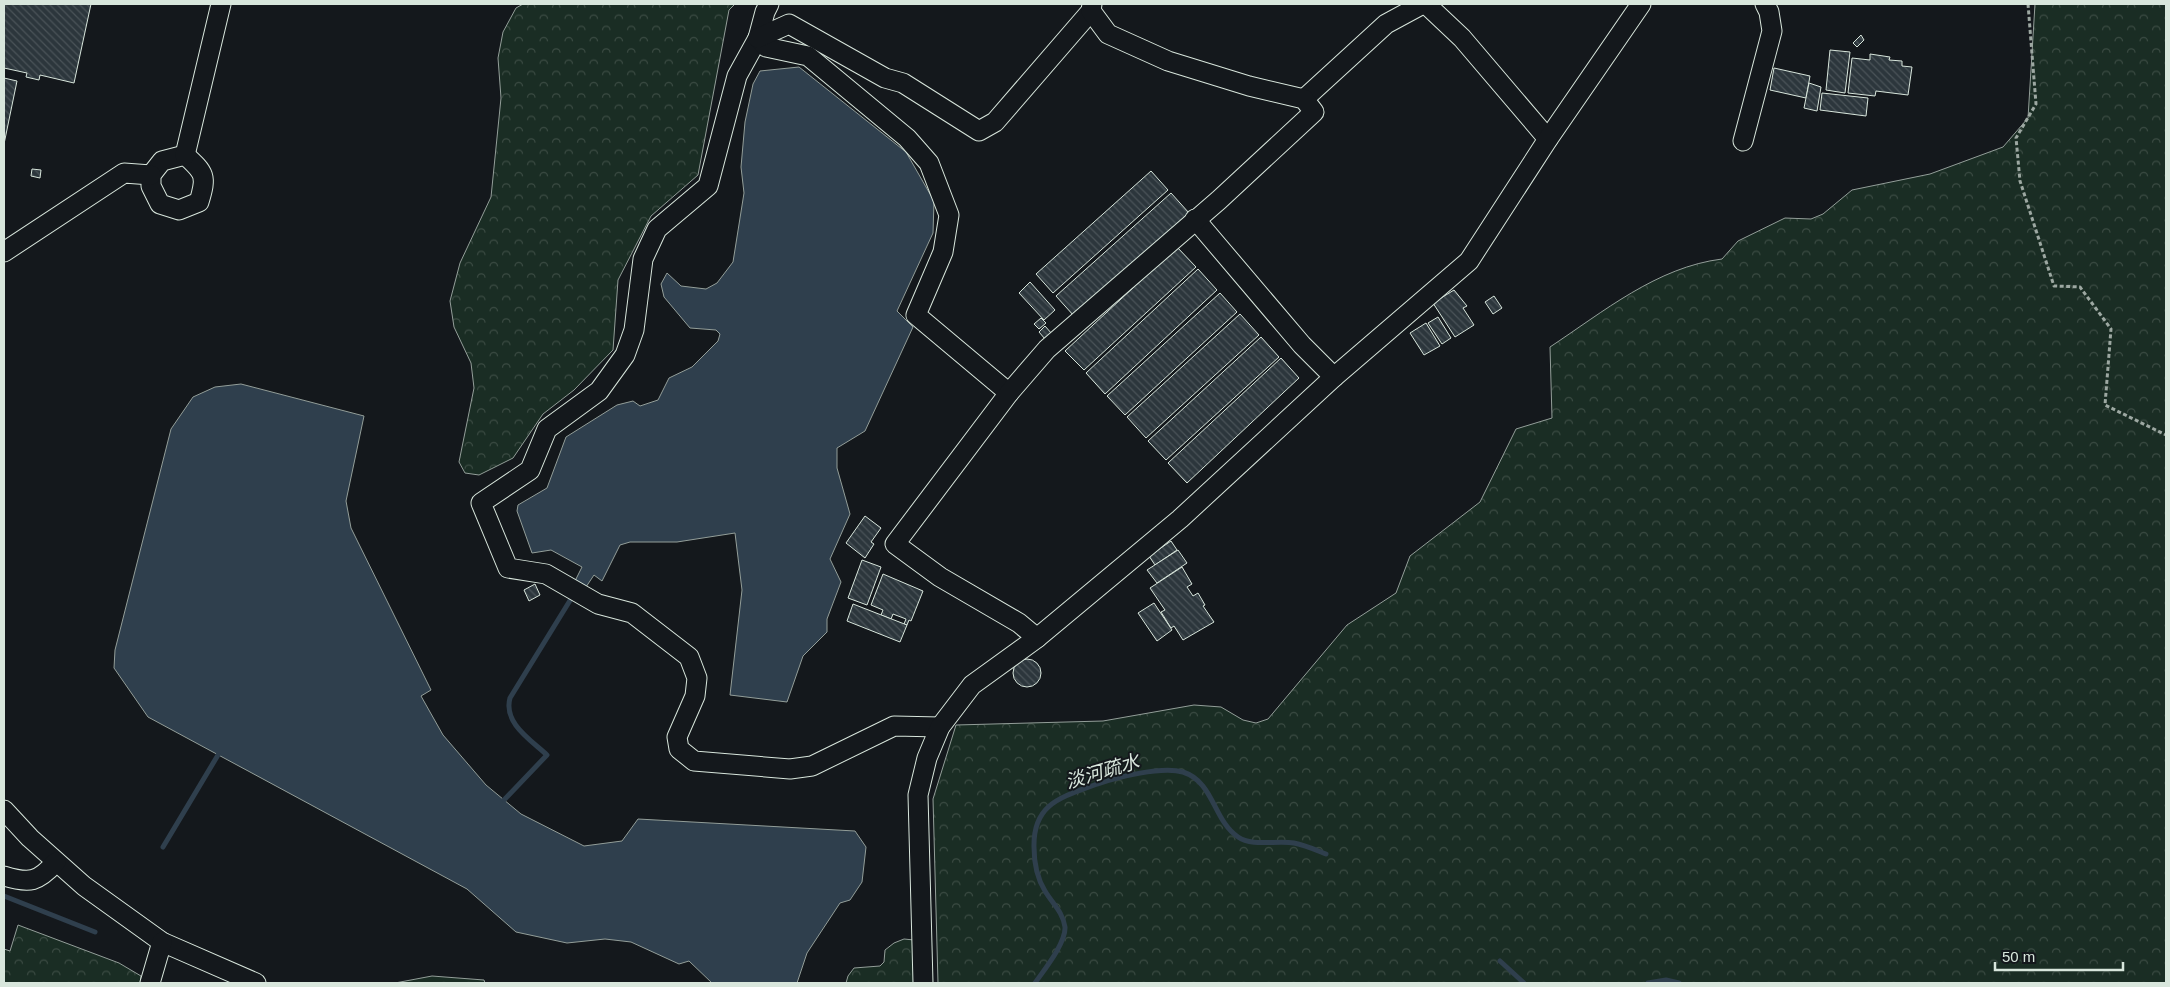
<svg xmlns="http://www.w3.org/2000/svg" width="2170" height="987" viewBox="0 0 2170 987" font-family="Arial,'Noto Sans JP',sans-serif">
  <defs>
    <pattern id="forest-crowns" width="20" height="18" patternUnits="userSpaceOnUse" patternTransform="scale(1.25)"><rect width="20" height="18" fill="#1a2d24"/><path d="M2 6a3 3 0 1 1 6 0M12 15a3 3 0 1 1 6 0" fill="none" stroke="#3b4b43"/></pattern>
    <pattern id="building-back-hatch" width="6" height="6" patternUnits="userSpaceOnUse" patternTransform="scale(1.25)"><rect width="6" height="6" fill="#2c363c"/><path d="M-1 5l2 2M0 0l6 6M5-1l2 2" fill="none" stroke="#4a5358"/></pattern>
  </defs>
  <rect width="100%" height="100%" fill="#14181c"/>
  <g fill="url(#forest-crowns)" stroke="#939e99">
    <path d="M523,4H735L729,10L698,175L651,216L618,280L613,350L574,390L543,414L513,458L479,475L465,473L459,462L474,388L471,363L454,327L450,301L460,263L491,197L501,98L498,58L503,32L516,8Z"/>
    <path d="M2035,4H2166V983H938L933,799L956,725L1103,721L1194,705L1221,707L1243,720L1256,723L1268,719L1347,625L1396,593L1410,556L1480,502L1516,429L1552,418L1550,347C1603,312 1657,267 1722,259L1738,241L1785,218L1811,219L1823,214L1852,190L1930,174L2003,147L2028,118Z"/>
    <path d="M18,925L119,963L141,976L140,983H4V949L10,951Z"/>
    <path d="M904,939L914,940L915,983H846L848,976L854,968L880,966L884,962L885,950L894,943Z"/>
    <path d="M432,976L484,980L485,983H395Z"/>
  </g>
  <g fill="#2f3f4d" stroke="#939e99">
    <path d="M799,67L906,152L934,201L933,233L897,311L913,327L865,431L837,448V468L850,514L830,559L841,582L827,619V632L803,656L787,702L730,695L742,590L735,533L677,542H630L620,545L602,581L594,575L586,587L575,581L582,567L551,550L532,553L517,511L518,505L547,488L566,437L617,405L633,401L640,406L658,400L669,378L692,367L718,341L720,334L716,330L690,328L664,297L661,284L667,273L681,286L706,289L717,283L733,262L744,193L741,167L745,122L753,84L760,71Z"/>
    <path d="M241,384L364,416L346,501L351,528L431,690L421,696L443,735L486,785L521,814L584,846L622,841L638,819L855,831L866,847L862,882L850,900L840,903L807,953L797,983H712L689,961L679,964L631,942L605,939L567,943L516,932L467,889L148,717L114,668L115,650L171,429L193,397L215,387Z"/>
  </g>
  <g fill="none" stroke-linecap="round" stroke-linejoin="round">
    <g stroke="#2f3f4d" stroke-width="5">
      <path d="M504,800L547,755C531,740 503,723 510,698L574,594"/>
      <path d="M163,847L218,755"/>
      <path d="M4,896L95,932"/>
      <path d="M1500,961L1524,983"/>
      <path d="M1035,983C1044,970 1066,943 1065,927C1063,912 1052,903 1045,891C1037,878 1034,862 1034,847C1033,803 1062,797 1097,784C1119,777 1161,766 1183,772C1214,782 1213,820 1238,837C1252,847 1277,840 1294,843C1305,845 1316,850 1326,854"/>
      <path d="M1648,983L1666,980L1679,983"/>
    </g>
  </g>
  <g fill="url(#building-back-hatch)" stroke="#d8e6dc">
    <path d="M4,4H91L74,83L40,75L39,80L26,77L27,73L4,68Z"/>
    <path d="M1861,35L1864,40L1857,47L1853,43Z"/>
    <path d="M1830,50L1850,52L1845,93L1826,90Z"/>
    <path d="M1870,54L1890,57L1889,60L1902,61V66L1912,67L1908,95L1876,91L1875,96L1848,93L1852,58L1870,60Z"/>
    <path d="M1774,68L1810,76L1806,98L1770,90Z"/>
    <path d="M4,78L17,81L4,144Z"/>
    <path d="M1809,83L1821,87L1817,111L1804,108Z"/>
    <path d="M1822,93L1868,98L1866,116L1820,110Z"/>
    <path d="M32,169L41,170L40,178L31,176Z"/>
    <path d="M1151,171L1168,190L1053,293L1036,274Z"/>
    <path d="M1171,193L1189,213L1074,316L1056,296Z"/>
    <path d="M1177,247L1196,267L1084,370L1065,351Z"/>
    <path d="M1198,269L1217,290L1105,394L1086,373Z"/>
    <path d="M1030,282L1055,310L1044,320L1019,293Z"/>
    <path d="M1454,290L1467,306L1463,308L1474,325L1455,337L1433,303Z"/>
    <path d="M1220,293L1237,312L1125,415L1107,396Z"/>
    <path d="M1494,296L1502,308L1493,314L1485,302Z"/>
    <path d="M1240,314L1259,335L1146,438L1127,417Z"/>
    <path d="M1438,317L1451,338L1442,344L1428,323Z"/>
    <path d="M1041,318L1046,323L1039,329L1034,324Z"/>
    <path d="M1426,323L1440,346L1424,355L1410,333Z"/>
    <path d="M1045,326L1052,334L1045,339L1039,332Z"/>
    <path d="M1261,337L1279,357L1166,460L1148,441Z"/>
    <path d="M1281,358L1299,378L1187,483L1168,463Z"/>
    <path d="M865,516L881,528L871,542L874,544L865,558L846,543Z"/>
    <path d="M1171,541L1177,550L1155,565L1149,556Z"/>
    <path d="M1178,550L1187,563L1157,583L1147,570Z"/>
    <path d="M862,560L881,567L867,605L848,598Z"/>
    <path d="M1182,567L1192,584L1187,587L1193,596L1198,593L1205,605L1203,606L1214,622L1183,640L1174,626L1171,628L1161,612L1165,610L1150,588Z"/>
    <path d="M883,574L923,591L911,621L909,620L907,625L904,624L906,619L893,614L891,619L881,615L883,610L871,605Z"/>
    <path d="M535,584L540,595L529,601L524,590Z"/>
    <path d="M1154,603L1172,630L1157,641L1138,613Z"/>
    <path d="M853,604L907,625L900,642L847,621Z"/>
    <circle cx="1027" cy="673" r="14"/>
  </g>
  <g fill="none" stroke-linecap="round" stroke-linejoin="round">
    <defs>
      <g id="minor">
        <path d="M769,4L765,12L758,38L737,76L708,186L657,229L643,259L634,330L625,355L599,391L547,429L530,470L481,503L508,568L546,574L598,604L632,613L689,657L697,678L695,696L677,737L679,749L694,761L790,769L812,766L894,726L940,727"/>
        <path d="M1426,4L1462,38L1548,139"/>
        <path d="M758,38L766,47L808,56L907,138L929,163L949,215L943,252L916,315L1009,393"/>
        <path d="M758,38L789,24L885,78L903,83L979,131L995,122L1091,11"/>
        <path d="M1304,99L1386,24L1423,4"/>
        <path d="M1743,141L1772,31L1769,12L1765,4"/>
        <path d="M185,155C205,173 207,176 199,202L179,210L160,204L151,186V175L162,161Z"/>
        <path d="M185,155L221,4"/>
        <path d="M1195,219L1302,345L1334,377"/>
        <path d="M4,252L124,173L151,175"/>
        <path d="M1037,638L1019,623L940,577L895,544L1009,393L1047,349L1219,200L1314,112L1304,99L1249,86L1168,61L1108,34L1091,11L1092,4"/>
        <path d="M4,810L30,838L84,886L162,942L256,983"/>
        <path d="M4,876C30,884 38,882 56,862"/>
        <path d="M150,983L162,942"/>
        <path d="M923,983L918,795L927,758L940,727L972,685L1037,638L1180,519L1334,377L1469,261L1548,139L1641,4"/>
      </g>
    </defs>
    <use href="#minor" stroke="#d8e6dc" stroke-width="21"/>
    <path stroke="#9da8a2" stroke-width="3" stroke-dasharray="4 2.5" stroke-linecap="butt" d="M2028,4L2036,104L2016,138L2020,181L2054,286L2080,287L2111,329L2105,405L2166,435"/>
    <use href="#minor" stroke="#14181c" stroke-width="19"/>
  </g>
  <g text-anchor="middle" stroke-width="4" stroke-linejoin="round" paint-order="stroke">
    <g font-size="19" font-style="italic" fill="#d8e6dc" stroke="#14181c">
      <text transform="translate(1102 771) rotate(-17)" y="7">淡河疏水</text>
    </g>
  </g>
  <rect width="2170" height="987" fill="none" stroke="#d8e6dc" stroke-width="10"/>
  <path d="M1995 962v8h128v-8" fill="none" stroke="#d8e6dc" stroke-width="2.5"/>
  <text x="2002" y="962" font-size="15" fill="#d8e6dc" stroke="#14181c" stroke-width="4" paint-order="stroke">50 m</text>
</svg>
